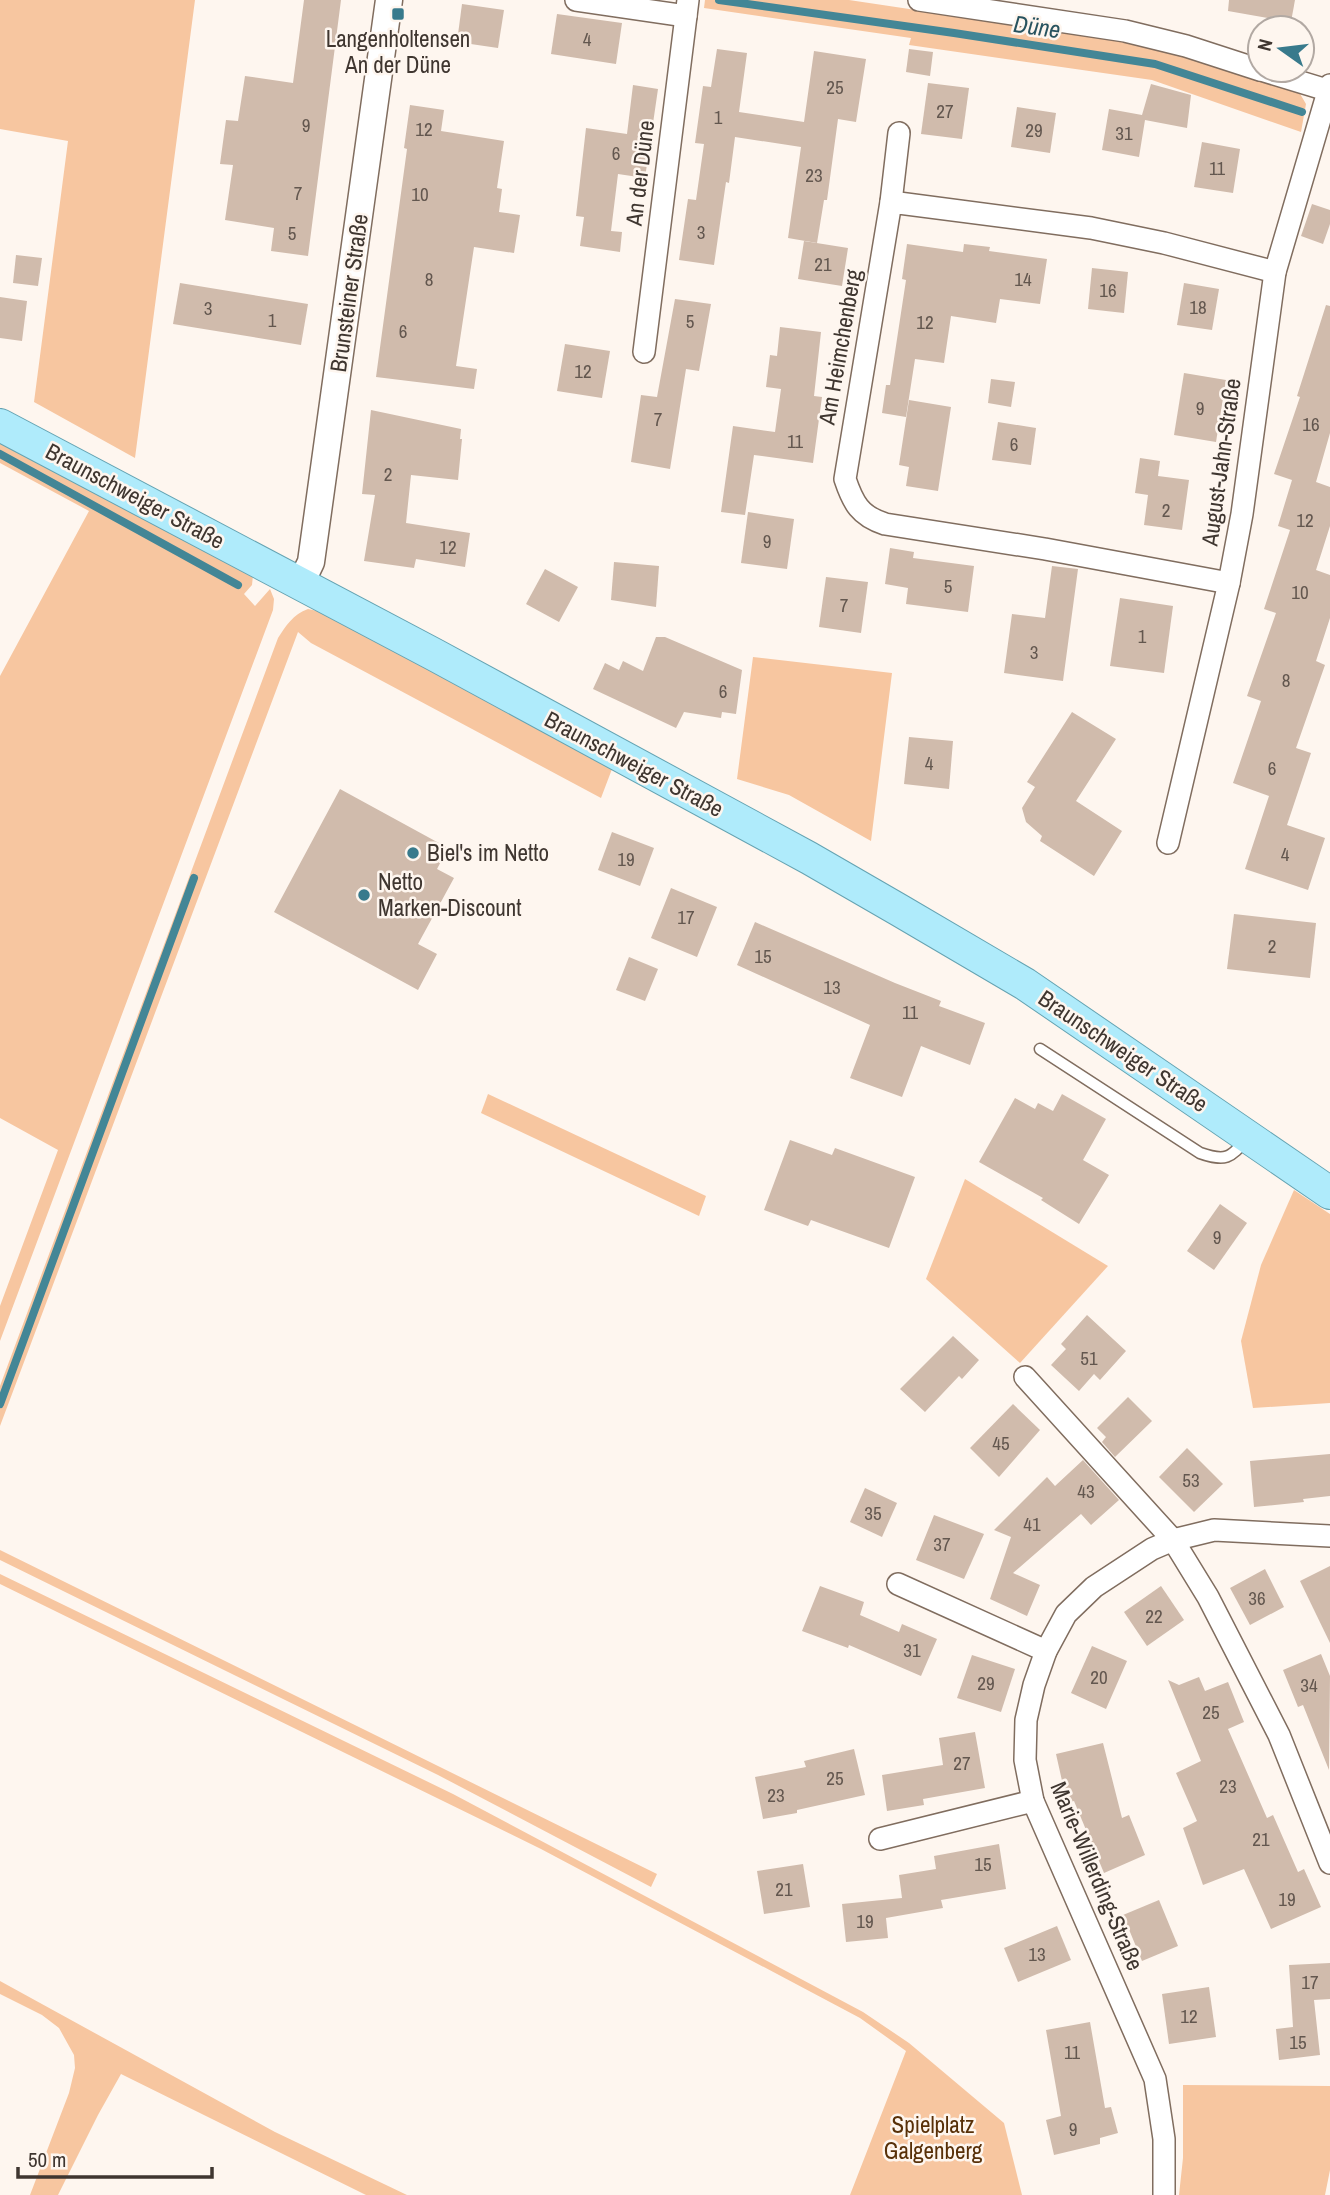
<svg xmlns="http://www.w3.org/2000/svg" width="1330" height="2195" viewBox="0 0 1330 2195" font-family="'Archivo Narrow',sans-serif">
  <rect width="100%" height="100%" fill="#fef6ef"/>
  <g fill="#f7c6a0">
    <path d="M0,0H195L135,458L34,402L68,141L0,129Z"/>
    <path d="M705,0H849L1091,36L1149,46L1299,92L1306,104L1301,132L1152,80L909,45L911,38L704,8Z"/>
    <path d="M0,440L253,575L252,585L244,594L255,606L270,589L274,599L273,610L0,1341V1306L58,1150L0,1118V676L89,511L0,463Z"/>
    <path d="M308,609L322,612L612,769L601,798L311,643L298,632L0,1426V1386L278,638C286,626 293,614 308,609Z"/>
    <path d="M753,657L892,673L871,841L789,795L737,779Z"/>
    <path d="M488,1094L706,1196L699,1216L481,1113Z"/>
    <path d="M965,1179L1108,1266L1020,1363L926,1279Z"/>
    <path d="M1294,1190L1330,1214V1403L1253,1408L1241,1341L1261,1265Z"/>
    <path d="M0,1550L657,1874L651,1887L438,1775L0,1560Z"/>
    <path d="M0,1574L453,1794L863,2012L909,2043L1004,2123L1022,2195H850L906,2051L860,2018L541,1849L0,1584Z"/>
    <path d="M0,1981L275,2132L407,2195H366L121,2074L98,2115L58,2195H30L69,2093L75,2068L74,2055L59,2028L42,2015L0,1994Z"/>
    <path d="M1183,2085L1330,2086V2170L1325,2195H1179L1183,2158Z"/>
  </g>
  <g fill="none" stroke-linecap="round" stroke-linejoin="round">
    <g stroke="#438696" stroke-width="8">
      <path d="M719,0L954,33L1155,64L1302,112"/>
      <path d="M0,454L238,585"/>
      <path d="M0,1404L194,878"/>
    </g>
  </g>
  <g fill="#d0bbac">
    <path d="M304,0H341L308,256L271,251L274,228L225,220L233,165L220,164L226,120L238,121L245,76L293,83Z"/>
    <path d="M1229,0H1295L1291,22L1228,11Z"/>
    <path d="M462,4L504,10L498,48L457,42Z"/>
    <path d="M557,14L622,23L616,64L551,54Z"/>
    <path d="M717,49L747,53L739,112L804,122L814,51L866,59L856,122L838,119L827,200H824L817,243L788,238L801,147L735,137L729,183L726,182L714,265L679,260L688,199L696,200L704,144L695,143L703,86L711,87Z"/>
    <path d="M909,49L933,52L930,76L906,72Z"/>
    <path d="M928,83L969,88L962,139L921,134Z"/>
    <path d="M1151,84L1191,95L1187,128L1145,120L1139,157L1102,150L1109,109L1142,115Z"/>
    <path d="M633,85L658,89L645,178L618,174L611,231L622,232L620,252L580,246L584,217L576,216L586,128L627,134Z"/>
    <path d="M410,105L444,110L441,131L504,141L497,188L502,189L499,212L520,215L514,253L474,247L456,366L477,369L474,389L376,377L407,149L404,148Z"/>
    <path d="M1017,107L1056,113L1050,153L1011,147Z"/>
    <path d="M1202,142L1240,149L1233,193L1194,187Z"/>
    <path d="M1312,204L1330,210V224L1323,244L1301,236Z"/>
    <path d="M804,241L848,248L842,286L798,279Z"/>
    <path d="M907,244L963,252L964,244L990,247L989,251L1047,259L1040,304L1000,299L996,323L951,316L944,363L915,359L906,417L882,413L886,385H890L906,280L902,279Z"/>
    <path d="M16,255L42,258L38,286L13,283Z"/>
    <path d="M1092,268L1128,272L1124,313L1088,309Z"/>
    <path d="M180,283L308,304L301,345L173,324Z"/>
    <path d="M1184,283L1219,289L1212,330L1177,325Z"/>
    <path d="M0,297L27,301L22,341L0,338Z"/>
    <path d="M675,299L711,304L699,371L686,369L670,469L631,462L641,395L657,397Z"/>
    <path d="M1326,305L1330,306V433L1316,482L1330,487V526L1316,570L1330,575V618L1316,661L1325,665L1296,748L1311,753L1287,825L1325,838L1308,890L1245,869L1269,796L1233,783L1261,701L1247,696L1276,613L1264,609L1290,530L1278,526L1292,480L1274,474L1300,397L1297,396Z"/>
    <path d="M780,327L821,332L814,396L822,397L813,463L754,455L745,515L721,512L733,426L775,432L781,389L766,387L770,355L777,356Z"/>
    <path d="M565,344L610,351L602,398L557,391Z"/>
    <path d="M1184,373L1226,380L1216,442L1174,435Z"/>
    <path d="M991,379L1015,382L1011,407L988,403Z"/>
    <path d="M909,400L951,407L938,491L906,486L909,467L899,465Z"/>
    <path d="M371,410L461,429L460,439H462L458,480L411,475L406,523L470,533L465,567L416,559L414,568L364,561L375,495L362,494Z"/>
    <path d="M998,422L1036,428L1031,465L992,460Z"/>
    <path d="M1140,458L1160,461L1158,476L1189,480L1182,530L1144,525L1148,495L1135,493Z"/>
    <path d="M748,512L794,519L787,569L741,563Z"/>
    <path d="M890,548L914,552L913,558L974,566L968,612L906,604L908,588L885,584Z"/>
    <path d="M614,562L659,566L656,607L611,600Z"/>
    <path d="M1052,566L1078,569L1063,681L1004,673L1012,614L1045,618Z"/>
    <path d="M545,569L578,587L559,622L526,604Z"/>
    <path d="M826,577L868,582L861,633L819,627Z"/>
    <path d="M1120,598L1173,606L1164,673L1110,666Z"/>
    <path d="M656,637H665L742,670L736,714L722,712L721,718L684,712L676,728L593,689L605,663L619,670L623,661L643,671Z"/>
    <path d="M1072,712L1116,739L1076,801L1122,831L1094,876L1040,841L1042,836L1026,822L1022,808L1035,787L1027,782Z"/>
    <path d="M909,737L953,741L949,789L904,784Z"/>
    <path d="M340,789L448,848L437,869L454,878L418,944L437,954L418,990L274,912Z"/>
    <path d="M612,832L654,848L640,886L598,870Z"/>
    <path d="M671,888L717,907L697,957L651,938Z"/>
    <path d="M1234,914L1316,923L1310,978L1227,969Z"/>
    <path d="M755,922L895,983L941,1001L939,1006L985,1023L970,1065L921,1046L902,1097L850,1078L870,1025L737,965Z"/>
    <path d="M629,957L658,969L645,1001L616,990Z"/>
    <path d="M1062,1094L1106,1119L1083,1160L1109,1175L1079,1224L1041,1200L1043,1198L979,1162L1015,1098L1035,1109L1038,1103L1053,1111Z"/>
    <path d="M790,1140L832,1155L835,1148L915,1177L889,1248L811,1220L808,1226L764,1210Z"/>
    <path d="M1220,1204L1247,1223L1214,1270L1187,1251Z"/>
    <path d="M1087,1315L1126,1351L1100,1380L1094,1374L1079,1391L1051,1365L1066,1349L1061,1344Z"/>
    <path d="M953,1336L979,1360L962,1379L959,1376L925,1412L900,1389Z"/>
    <path d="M1128,1397L1152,1421L1115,1457L1102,1442L1106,1437L1097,1428Z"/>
    <path d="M1013,1404L1040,1430L999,1477L970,1448Z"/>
    <path d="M1187,1448L1223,1484L1194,1512L1159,1477Z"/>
    <path d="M1330,1454V1496L1303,1499L1304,1502L1254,1507L1250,1461Z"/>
    <path d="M1083,1460L1119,1500L1091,1525L1081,1514L1013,1573L1040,1585L1027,1616L990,1599L1011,1537L994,1530L1047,1477L1055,1486Z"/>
    <path d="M865,1488L897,1503L882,1537L850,1522Z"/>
    <path d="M934,1515L984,1534L964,1579L916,1560Z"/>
    <path d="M1330,1566V1643L1300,1581Z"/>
    <path d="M1265,1569L1284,1607L1250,1625L1230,1588Z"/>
    <path d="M820,1586L864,1602L860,1615L899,1632L902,1624L937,1639L921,1676L849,1645L848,1648L802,1631Z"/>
    <path d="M1161,1586L1184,1620L1147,1646L1124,1612Z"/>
    <path d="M1092,1646L1127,1661L1106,1709L1071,1693Z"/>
    <path d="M1321,1654L1330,1676L1329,1770L1303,1705L1298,1707L1283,1670Z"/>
    <path d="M972,1655L1015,1669L1001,1712L957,1698Z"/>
    <path d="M1199,1677L1205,1691L1228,1682L1244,1722L1228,1729L1267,1818L1273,1815L1298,1872L1304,1869L1321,1907L1271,1929L1244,1869L1203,1885L1183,1828L1197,1821L1176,1773L1201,1761L1168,1680L1179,1685Z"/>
    <path d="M975,1732L985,1788L923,1799L924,1805L887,1811L882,1775L943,1765L939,1738Z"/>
    <path d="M1103,1743L1122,1818L1129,1815L1145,1855L1104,1873L1074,1801L1067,1803L1056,1754Z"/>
    <path d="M854,1749L865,1795L797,1810V1813L763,1819L755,1777L806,1767L804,1761Z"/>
    <path d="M999,1844L1006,1889L941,1900L943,1908L886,1918L888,1938L846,1942L842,1904L902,1898L899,1875L936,1869L934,1856Z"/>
    <path d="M803,1864L810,1907L764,1914L757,1871Z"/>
    <path d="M1159,1900L1178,1946L1142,1961L1123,1915Z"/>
    <path d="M1057,1926L1071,1960L1018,1982L1004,1948Z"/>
    <path d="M1330,1963V1999L1314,2000L1320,2055L1279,2060L1276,2029L1293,2027L1289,1965Z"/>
    <path d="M1209,1987L1216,2037L1169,2044L1162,1994Z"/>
    <path d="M1090,2022L1105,2108L1111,2107L1118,2133L1100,2138V2144L1054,2155L1046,2120L1061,2116L1046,2030Z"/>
  </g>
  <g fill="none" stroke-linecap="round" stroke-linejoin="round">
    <defs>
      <path id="service" d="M1040,1049L1200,1153C1226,1162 1230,1158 1247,1139"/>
      <g id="minor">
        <path d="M576,0L686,16"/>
        <path d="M919,0L1125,31L1186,46L1260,70"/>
        <path d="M1261,70L1330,91"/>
        <path d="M891,202L899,133"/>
        <path d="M644,352L688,0"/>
        <path d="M1229,583L1045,549L885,524C860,516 853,503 845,479L891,202L1091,228L1164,243L1275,272"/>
        <path d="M1168,843L1229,583L1242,514L1275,272L1330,85"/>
        <path d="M1025,1377L1173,1540L1208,1597L1279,1735L1330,1863"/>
        <path d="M898,1584L1046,1651"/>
        <path d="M880,1839L1033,1801"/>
        <path d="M1164,2195V2139L1155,2079L1033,1801L1025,1760L1026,1720L1034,1685L1046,1651L1066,1614L1094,1587L1152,1549L1173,1540L1214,1530L1330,1536"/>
      </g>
      <path id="tertiary" d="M301,583L311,562L389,0"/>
      <path id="primary" d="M0,425L435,655L809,858L899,910L1025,984L1330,1193"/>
    </defs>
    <use href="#service" stroke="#806d5f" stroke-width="13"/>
    <use href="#minor" stroke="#806d5f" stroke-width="24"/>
    <use href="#tertiary" stroke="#806d5f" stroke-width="29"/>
    <use href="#primary" stroke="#65a3b2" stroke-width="34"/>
    <use href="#service" stroke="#fff" stroke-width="10"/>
    <use href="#minor" stroke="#fff" stroke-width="21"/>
    <use href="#tertiary" stroke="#fff" stroke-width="26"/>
    <use href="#primary" stroke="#afebfb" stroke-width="32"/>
  </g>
  <g fill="#387a8c" stroke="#fef6ef" stroke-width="2.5">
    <rect x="391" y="7" width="14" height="14" rx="3.5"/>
    <circle cx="413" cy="853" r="7"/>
    <circle cx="364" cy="895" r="7"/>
  </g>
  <g text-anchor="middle" stroke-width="5" stroke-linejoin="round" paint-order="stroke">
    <g font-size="19" fill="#63574f">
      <text x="587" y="46">4</text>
      <text x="835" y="94">25</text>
      <text x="945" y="118">27</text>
      <text x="718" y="124">1</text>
      <text x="306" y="132">9</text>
      <text x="424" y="136">12</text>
      <text x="1034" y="137">29</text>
      <text x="1124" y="140">31</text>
      <text x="616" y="160">6</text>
      <text x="1217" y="175">11</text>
      <text x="814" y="182">23</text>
      <text x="298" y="200">7</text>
      <text x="420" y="201">10</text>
      <text x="701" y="239">3</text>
      <text x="292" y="240">5</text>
      <text x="823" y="271">21</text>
      <text x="429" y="286">8</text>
      <text x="1023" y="286">14</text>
      <text x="1108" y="297">16</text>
      <text x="1198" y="314">18</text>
      <text x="208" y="315">3</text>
      <text x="272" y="327">1</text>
      <text x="690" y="328">5</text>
      <text x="925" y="329">12</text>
      <text x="403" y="338">6</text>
      <text x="583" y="378">12</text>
      <text x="1200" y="415">9</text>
      <text x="658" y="426">7</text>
      <text x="1311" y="431">16</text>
      <text x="795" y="448">11</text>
      <text x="1014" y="451">6</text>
      <text x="388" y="481">2</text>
      <text x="1166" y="517">2</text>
      <text x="1305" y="527">12</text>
      <text x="767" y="548">9</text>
      <text x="448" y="554">12</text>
      <text x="948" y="593">5</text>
      <text x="1300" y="599">10</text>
      <text x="844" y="612">7</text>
      <text x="1142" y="643">1</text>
      <text x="1034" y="659">3</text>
      <text x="1286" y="687">8</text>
      <text x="723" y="698">6</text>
      <text x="929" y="770">4</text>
      <text x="1272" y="775">6</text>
      <text x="1285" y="861">4</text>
      <text x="626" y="866">19</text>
      <text x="686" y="924">17</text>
      <text x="1272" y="953">2</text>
      <text x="763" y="963">15</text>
      <text x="832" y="994">13</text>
      <text x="910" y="1019">11</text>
      <text x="1217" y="1244">9</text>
      <text x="1089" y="1365">51</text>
      <text x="1001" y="1450">45</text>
      <text x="1191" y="1487">53</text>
      <text x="1086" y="1498">43</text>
      <text x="873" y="1520">35</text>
      <text x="1032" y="1531">41</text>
      <text x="942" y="1551">37</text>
      <text x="1257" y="1605">36</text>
      <text x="1154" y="1623">22</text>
      <text x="912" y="1657">31</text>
      <text x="1099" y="1684">20</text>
      <text x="986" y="1690">29</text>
      <text x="1309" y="1692">34</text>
      <text x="1211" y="1719">25</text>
      <text x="962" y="1770">27</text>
      <text x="835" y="1785">25</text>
      <text x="1228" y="1793">23</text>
      <text x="776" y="1802">23</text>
      <text x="1261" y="1846">21</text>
      <text x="983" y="1871">15</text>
      <text x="784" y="1896">21</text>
      <text x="1287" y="1906">19</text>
      <text x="865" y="1928">19</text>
      <text x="1037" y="1961">13</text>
      <text x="1310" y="1989">17</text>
      <text x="1189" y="2023">12</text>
      <text x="1298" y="2049">15</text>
      <text x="1072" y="2059">11</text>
      <text x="1073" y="2136">9</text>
    </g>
    <g font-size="23" fill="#3f3630" stroke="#fef6ef" text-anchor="start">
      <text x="398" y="47" text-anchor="middle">Langenholtensen<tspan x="398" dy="26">An der Düne</tspan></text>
      <text x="427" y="861">Biel's im Netto</text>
      <text x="378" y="890">Netto<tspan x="378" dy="26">Marken-Discount</tspan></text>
    </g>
    <g font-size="23" fill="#3f3630" stroke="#fef6ef">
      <text transform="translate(640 173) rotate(-83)" y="8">An der Düne</text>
      <text transform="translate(349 293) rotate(-82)" y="8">Brunsteiner Straße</text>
      <text transform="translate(840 347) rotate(-80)" y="8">Am Heimchenberg</text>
      <text transform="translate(1221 462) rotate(-82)" y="8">August-Jahn-Straße</text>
      <text transform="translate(135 496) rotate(28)" y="8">Braunschweiger Straße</text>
      <text transform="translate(634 764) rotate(28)" y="8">Braunschweiger Straße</text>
      <text transform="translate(1123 1051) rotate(34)" y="8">Braunschweiger Straße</text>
      <text transform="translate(1097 1876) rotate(67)" y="8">Marie-Willerding-Straße</text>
    </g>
    <g font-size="23" fill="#583008" stroke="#fef6ef">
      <text x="933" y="2133">Spielplatz<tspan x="933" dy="26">Galgenberg</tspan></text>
    </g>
    <g font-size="24" font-style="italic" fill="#28535f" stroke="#fef6ef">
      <text transform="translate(1037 27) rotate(8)" y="8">Düne</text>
    </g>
  </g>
  <g transform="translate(1281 49) rotate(284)"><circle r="33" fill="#fef6ef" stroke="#b2a9a3" stroke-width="2"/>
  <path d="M0-5L12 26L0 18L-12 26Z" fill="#387a8c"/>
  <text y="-10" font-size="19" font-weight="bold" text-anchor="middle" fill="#3f3630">N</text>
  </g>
  <path d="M18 2167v10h194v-10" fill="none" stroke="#3f3630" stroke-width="3.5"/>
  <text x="28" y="2167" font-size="21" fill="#3f3630" stroke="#fef6ef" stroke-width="5" paint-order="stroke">50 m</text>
</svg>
